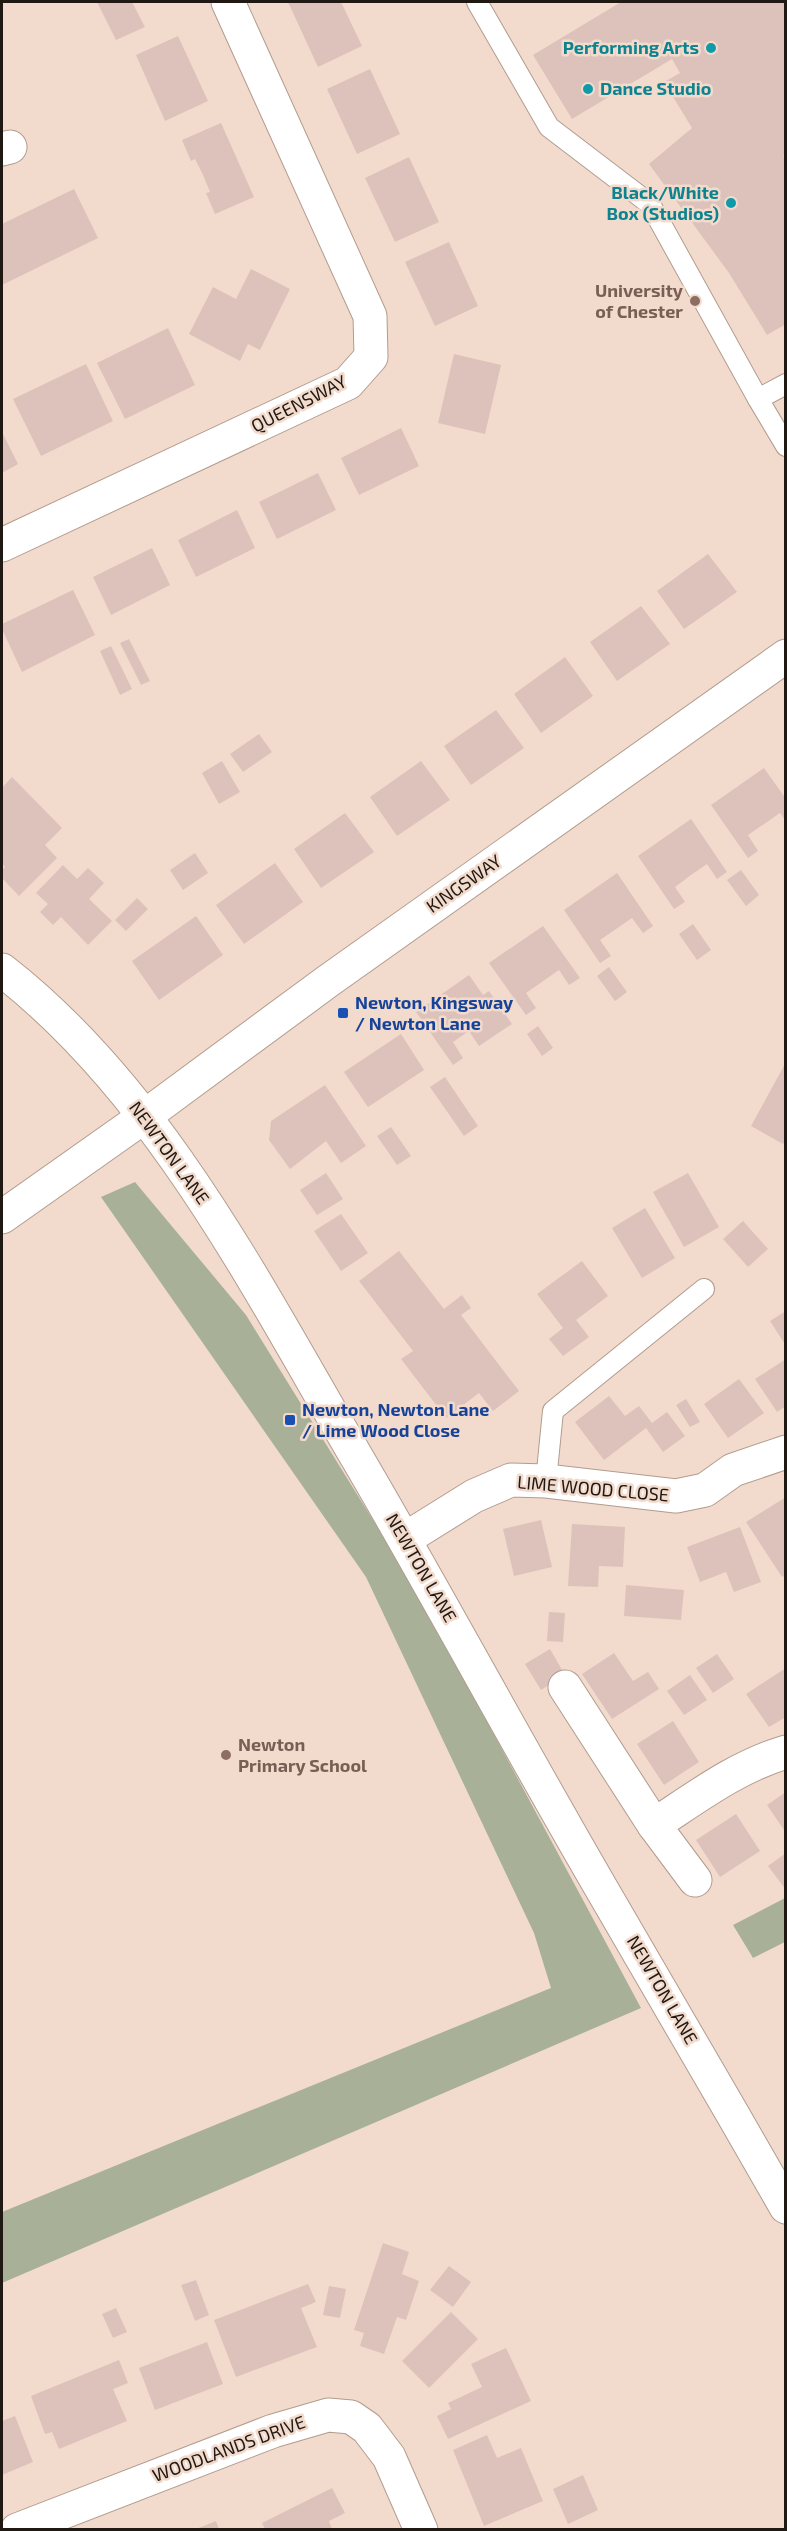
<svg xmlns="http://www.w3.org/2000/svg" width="787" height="2531" viewBox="0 0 787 2531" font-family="'Exo 2',sans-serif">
  <rect width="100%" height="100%" fill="#f2dbcc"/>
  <g fill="#a8b197">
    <path d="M135,1182L246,1315L417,1591L641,2008L2,2283V2212L551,1988L534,1933L366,1577L101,1197Z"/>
    <path d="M785,1898V1942L753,1958L733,1925Z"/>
  </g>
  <g fill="#ddc2bc">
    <path d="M97,2H132L145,27L116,40Z"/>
    <path d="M288,2H341L362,46L318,67Z"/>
    <path d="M621,2H786V155L783,156L786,161V324L767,335L729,273L649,164L692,128L664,82L680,73L672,59L572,119L533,55Z"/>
    <path d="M178,36L208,101L165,121L136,55Z"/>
    <path d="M370,69L400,134L357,154L327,89Z"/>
    <path d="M221,123L254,197L215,214L206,193L210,192L203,175L195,159L191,161L182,140Z"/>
    <path d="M409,157L439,222L395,242L365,178Z"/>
    <path d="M74,189L98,238L2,285V224Z"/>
    <path d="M449,242L478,306L435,326L405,262Z"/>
    <path d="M251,269L290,289L260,350L248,344L240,361L189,334L213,287L236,299Z"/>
    <path d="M168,328L195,385L125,419L97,363Z"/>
    <path d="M454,354L501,365L485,434L438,423Z"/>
    <path d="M86,364L113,421L41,456L13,399Z"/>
    <path d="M401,428L419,466L359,495L341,458Z"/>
    <path d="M2,432L18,464L2,473Z"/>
    <path d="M318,473L336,510L277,539L259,502Z"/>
    <path d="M237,510L255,548L196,577L178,540Z"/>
    <path d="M152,548L170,585L111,615L93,577Z"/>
    <path d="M708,554L737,592L684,629L657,591Z"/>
    <path d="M73,590L95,635L22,672L2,629V624Z"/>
    <path d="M641,606L670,644L617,681L590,642Z"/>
    <path d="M129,639L150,681L141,685L120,643Z"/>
    <path d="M111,646L132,689L120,695L100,651Z"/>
    <path d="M565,657L593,696L541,733L514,694Z"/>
    <path d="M496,710L524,748L471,785L444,746Z"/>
    <path d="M259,734L272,752L243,772L230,754Z"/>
    <path d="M222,761L240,792L219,804L202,773Z"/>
    <path d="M421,761L450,800L397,836L370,797Z"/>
    <path d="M764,768L786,799V821L780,813L748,835L758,851L748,858L711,805Z"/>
    <path d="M12,777L62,828L45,845L57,858L19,896L2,878V870L5,867L2,863V788Z"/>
    <path d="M345,813L374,852L321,888L294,849Z"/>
    <path d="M691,819L727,872L717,879L707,864L691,875L675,887L685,902L674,909L638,856Z"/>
    <path d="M195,853L208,873L183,890L170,870Z"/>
    <path d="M275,863L303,902L244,944L216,905Z"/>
    <path d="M63,865L77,879L88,868L104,883L89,899L112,921L88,945L61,917L53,925L40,912L48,904L36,893Z"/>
    <path d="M741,870L759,895L746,906L727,880Z"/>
    <path d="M617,873L653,926L643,933L632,918L600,940L611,956L600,963L564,910Z"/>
    <path d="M137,898L148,909L126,931L115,920Z"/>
    <path d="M196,916L223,955L159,1000L132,961Z"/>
    <path d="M693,924L711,950L697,960L679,934Z"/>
    <path d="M543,926L580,978L569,985L559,970L526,993L536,1008L526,1015L489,963Z"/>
    <path d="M609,967L627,992L615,1001L597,976Z"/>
    <path d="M469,975L483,995L489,991L512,1024L479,1046L469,1031L453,1042L463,1058L453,1065L416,1012Z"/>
    <path d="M538,1026L553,1048L542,1056L527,1034Z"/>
    <path d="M401,1034L424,1070L368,1107L344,1072Z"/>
    <path d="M786,1062V1140L783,1144L751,1126Z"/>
    <path d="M445,1077L478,1126L464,1136L430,1087Z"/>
    <path d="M325,1085L366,1146L341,1163L326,1141L290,1169L269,1140L271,1121Z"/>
    <path d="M391,1127L411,1156L397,1165L377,1136Z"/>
    <path d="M326,1173L343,1199L317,1215L300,1190Z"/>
    <path d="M688,1173L719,1227L684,1247L653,1192Z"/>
    <path d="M645,1208L675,1258L642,1278L612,1228Z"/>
    <path d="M341,1214L368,1253L341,1271L314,1231Z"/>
    <path d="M743,1221L768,1249L748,1267L723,1239Z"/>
    <path d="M399,1251L444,1309L462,1295L471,1308L461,1315L519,1391L493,1411L479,1393L446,1418L401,1359L413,1351L359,1281Z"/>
    <path d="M582,1261L608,1296L576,1320L589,1337L563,1356L549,1339L563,1328L537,1294Z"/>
    <path d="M786,1311V1346L770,1321Z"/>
    <path d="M786,1359V1406L777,1412L755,1379Z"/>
    <path d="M739,1379L764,1413L728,1438L704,1404Z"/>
    <path d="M609,1396L625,1416L639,1406L652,1423L667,1412L685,1436L663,1452L646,1428L604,1460L575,1422Z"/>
    <path d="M686,1399L700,1422L690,1427L676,1405Z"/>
    <path d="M786,1497V1575L782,1577L746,1522Z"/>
    <path d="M541,1520L552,1567L514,1576L503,1529Z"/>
    <path d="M572,1524L625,1527L623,1567L599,1566L598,1587L568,1586Z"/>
    <path d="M740,1527L761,1582L734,1592L726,1572L700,1582L687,1547Z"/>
    <path d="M626,1585L684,1590L681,1620L624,1616Z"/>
    <path d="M549,1612L565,1613L563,1642L547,1641Z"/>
    <path d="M550,1649L565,1675L541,1690L525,1664Z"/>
    <path d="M614,1653L633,1681L648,1672L659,1689L612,1719L582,1674Z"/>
    <path d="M717,1654L734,1679L713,1693L696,1668Z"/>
    <path d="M786,1668V1717L769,1727L746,1694Z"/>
    <path d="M690,1675L707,1700L684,1715L667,1691Z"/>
    <path d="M673,1721L699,1762L664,1785L637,1744Z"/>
    <path d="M786,1792V1833L767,1805Z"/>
    <path d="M736,1814L760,1851L720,1877L696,1840Z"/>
    <path d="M786,1853V1890L768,1866Z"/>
    <path d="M383,2243L409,2252L402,2274L419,2281L406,2320L397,2317L384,2354L360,2346L364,2333L354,2330Z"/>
    <path d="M449,2266L471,2282L453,2307L430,2290Z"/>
    <path d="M196,2280L209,2315L195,2321L181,2285Z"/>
    <path d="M308,2284L316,2302L301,2308L317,2347L236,2377L214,2320Z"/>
    <path d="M329,2286L346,2289L340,2318L323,2315Z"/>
    <path d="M116,2308L127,2332L113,2338L102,2314Z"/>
    <path d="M451,2312L478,2339L429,2388L402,2361Z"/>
    <path d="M207,2342L223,2384L155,2410L139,2368Z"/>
    <path d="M506,2348L531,2401L448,2439L437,2416L451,2409L448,2403L482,2387L471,2364Z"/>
    <path d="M119,2360L128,2383L113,2389L127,2421L59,2449L52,2432L45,2434L31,2396Z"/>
    <path d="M15,2416L33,2462L2,2475V2421Z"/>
    <path d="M487,2435L497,2458L521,2448L543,2501L484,2526L453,2450Z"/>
    <path d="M583,2475L598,2510L568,2524L553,2489Z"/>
    <path d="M332,2488L345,2513L329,2521L332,2529H265L262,2523Z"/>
    <path d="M216,2521L219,2529H196Z"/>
  </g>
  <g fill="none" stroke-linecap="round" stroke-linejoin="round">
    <defs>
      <g id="service">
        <path d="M477,2L549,127L650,204L758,399"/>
        <path d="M786,384L758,399L786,446"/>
        <path d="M546,1481L553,1411L704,1289"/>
      </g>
      <g id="minor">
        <path d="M2,149L10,147"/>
        <path d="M2,545L348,383L371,357L370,316L228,2"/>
        <path d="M2,1217L145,1116"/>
        <path d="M405,1539L474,1496L511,1480L546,1481L676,1496L705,1490L733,1470L786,1452"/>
        <path d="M565,1687L654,1825L695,1880"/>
        <path d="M654,1825C697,1797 736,1767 786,1752"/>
        <path d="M17,2530L273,2431L328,2415L351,2417L367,2428L389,2457L421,2530"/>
      </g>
      <g id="tertiary">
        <path d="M2,970C159,1092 257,1287 356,1456C441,1601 520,1749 604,1893C665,1998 726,2102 786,2207"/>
        <path d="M145,1116L328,981L786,656"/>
      </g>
    </defs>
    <use href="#service" stroke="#b29c8e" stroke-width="22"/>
    <use href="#minor" stroke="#b29c8e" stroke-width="35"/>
    <use href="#tertiary" stroke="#b29c8e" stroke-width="35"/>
    <use href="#service" stroke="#fff" stroke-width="20"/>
    <use href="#minor" stroke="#fff" stroke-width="33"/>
    <use href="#tertiary" stroke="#fff" stroke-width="33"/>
  </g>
  <g fill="#0f9aa8" stroke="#f2dbcc" stroke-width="2">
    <circle cx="711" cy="48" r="6"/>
    <circle cx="588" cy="89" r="6"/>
    <circle cx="731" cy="203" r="6"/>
  </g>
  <g fill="#8d6e63" stroke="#f2dbcc" stroke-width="2">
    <circle cx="695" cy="301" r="6"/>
    <circle cx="226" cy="1755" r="6"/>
  </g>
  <g fill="#1a4fb4" stroke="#f2dbcc" stroke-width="2">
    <rect x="337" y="1007" width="12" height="12" rx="3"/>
    <rect x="284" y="1414" width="12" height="12" rx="3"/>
  </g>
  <g text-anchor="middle" stroke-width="5" stroke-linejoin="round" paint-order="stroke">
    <g font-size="18" font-weight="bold" fill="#0d838f" stroke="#f2dbcc" text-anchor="end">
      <text x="699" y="54">Performing Arts</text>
      <text x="600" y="95" text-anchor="start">Dance Studio</text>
      <text x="719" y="199">Black/White<tspan x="719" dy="21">Box (Studios)</tspan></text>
    </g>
    <g font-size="18" font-weight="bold" fill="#785e54" stroke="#f2dbcc" text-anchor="end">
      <text x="683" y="297">University<tspan x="683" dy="21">of Chester</tspan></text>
      <text x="238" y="1751" text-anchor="start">Newton<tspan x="238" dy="21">Primary School</tspan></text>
    </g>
    <g font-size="18" fill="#201813" stroke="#f2dbcc">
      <text transform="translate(299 404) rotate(-27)" y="6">QUEENSWAY</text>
      <text transform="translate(464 884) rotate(-35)" y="6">KINGSWAY</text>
      <text transform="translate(169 1153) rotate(54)" y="6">NEWTON LANE</text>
      <text transform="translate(593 1489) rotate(5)" y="6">LIME WOOD CLOSE</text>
      <text transform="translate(421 1568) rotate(60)" y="6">NEWTON LANE</text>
      <text transform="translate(662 1990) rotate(60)" y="6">NEWTON LANE</text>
      <text transform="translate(229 2449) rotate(-20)" y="6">WOODLANDS DRIVE</text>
    </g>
    <g font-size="18" font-weight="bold" fill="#164399" stroke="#f2dbcc" text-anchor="start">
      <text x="355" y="1009">Newton, Kingsway<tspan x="355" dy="21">/ Newton Lane</tspan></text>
      <text x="302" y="1416">Newton, Newton Lane<tspan x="302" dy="21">/ Lime Wood Close</tspan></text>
    </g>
  </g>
  <rect width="787" height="2531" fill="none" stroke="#201813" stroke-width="6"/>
</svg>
